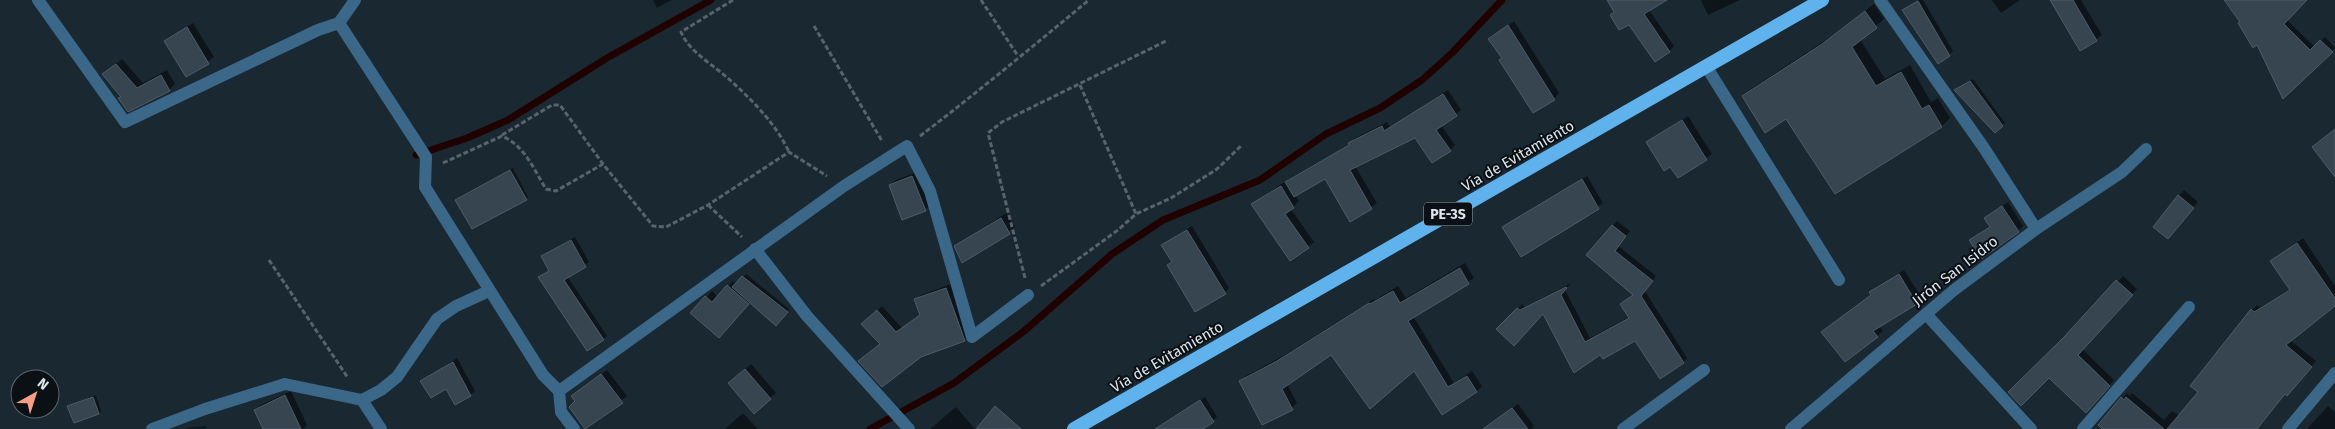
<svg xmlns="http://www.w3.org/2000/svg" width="2335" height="429" viewBox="0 0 2335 429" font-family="'Fira Sans',sans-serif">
  <rect width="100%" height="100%" fill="#1a2832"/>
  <g fill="#0007">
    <path d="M653,0H671L657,8Z"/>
    <path d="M1608,0H1656L1649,10L1674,46L1669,51L1629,23L1615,11Z"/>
    <path d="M1701,0H1740L1708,15Z"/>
    <path d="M1919,0H1923L1953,51L1949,55L1904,10Z"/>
    <path d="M1992,0H2020L2001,13Z"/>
    <path d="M2052,0H2081L2102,35L2081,49Z"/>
    <path d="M2226,0H2305L2287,20L2315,47L2325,37L2335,48L2283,97L2257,43Z"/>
    <path d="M1874,4L1884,19L1860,39L1885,79L1910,65L1931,102L1938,98L1950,118L1942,126L1835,192L1787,117L1743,97L1751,89L1832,36Z"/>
    <path d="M1514,21L1559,93L1554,99L1503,58L1490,40Z"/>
    <path d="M193,23L214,57L187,76L166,41Z"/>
    <path d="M122,59L143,83L167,70L175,84L169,90L128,110L120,98L122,96L109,69Z"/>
    <path d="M1973,79L2005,123L1995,131L1958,88Z"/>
    <path d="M1448,90L1461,110L1441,125L1455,145L1450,150L1416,136L1355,166L1377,203L1371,208L1350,220L1325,178L1295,195L1299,201L1291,209L1314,242L1308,247L1252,204L1292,177L1350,144L1355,138L1387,122L1390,127Z"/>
    <path d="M1688,116L1712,154L1678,176L1671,165L1648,142Z"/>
    <path d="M513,168L528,197L526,199L459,198Z"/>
    <path d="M917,172L930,205L925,210L890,185L896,180Z"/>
    <path d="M1587,176L1603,203L1521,255L1504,227Z"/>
    <path d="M2184,190L2198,202L2168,238L2154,227Z"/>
    <path d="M2008,202L2023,226L2018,231L1971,240L1991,226L1986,218Z"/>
    <path d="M1006,213L1015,227L962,261L956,246Z"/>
    <path d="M1617,221L1630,231L1618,246L1656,276L1645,291L1687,358L1683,363L1636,339L1601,353L1574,371L1544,313L1498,329L1522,304L1525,307L1571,283L1565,290L1590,338L1630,316L1622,304L1634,294L1588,255Z"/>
    <path d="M1192,226L1229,288L1225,293L1168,265L1173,261L1163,245Z"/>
    <path d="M575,237L589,262L567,276L607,336L603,339L540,277L550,270L542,256Z"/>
    <path d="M2303,238L2335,286V310L2333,306L2290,340L2316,361L2292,389L2285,393L2256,429H2100L2102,427L2099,425L2127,393L2130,396L2132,393L2164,420L2172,411L2180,416L2200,392L2252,310L2257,305L2260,307L2291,289L2272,261Z"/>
    <path d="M1465,263L1474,278L1413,316L1454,383L1472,371L1482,386L1477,391L1443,413L1414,370L1331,354L1287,384L1297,403L1292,408L1263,424L1240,381L1246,376L1283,356L1374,299L1375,300L1398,286L1406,298Z"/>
    <path d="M1904,270L1922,298L1879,326L1883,331L1877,336L1828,327L1872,294L1871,292L1876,287Z"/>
    <path d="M746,274L789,309L776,324L750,302L724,331L692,313L712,291L718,297L733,281L737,284Z"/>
    <path d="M2123,276L2137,289L2082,349L2114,380L2091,406L2067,336Z"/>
    <path d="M951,284L969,335L964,340L881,344L863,324L882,306L902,328L921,314L916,300L921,295Z"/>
    <path d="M457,358L475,391L470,395L422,382Z"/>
    <path d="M751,364L776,393L770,398L735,378Z"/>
    <path d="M607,370L627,396L586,428L570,407L576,400L578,391Z"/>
    <path d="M291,391L307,425L303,429H265L255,410L261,405Z"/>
    <path d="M96,395L101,411L99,413L69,406Z"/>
    <path d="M1205,397L1217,417L1200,429H1155Z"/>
    <path d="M1518,404L1534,426L1531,429H1495L1491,424Z"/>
    <path d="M2328,406L2335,412V429H2307Z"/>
    <path d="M956,407L975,429H930Z"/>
    <path d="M743,413L758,429H725Z"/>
    <path d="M206,426V428L187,429V428Z"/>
  </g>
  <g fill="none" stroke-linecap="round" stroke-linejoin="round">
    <g stroke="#1f0100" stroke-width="7">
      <path d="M416,155L467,138L508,120L607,58L711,0"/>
      <path d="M870,429L954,383L1023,332L1112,254L1163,220L1260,180L1326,134L1380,108L1422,80L1453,52L1502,0"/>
    </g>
  </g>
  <g fill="#364550" stroke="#4d5c68">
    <path d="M1607,0H1667L1644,14L1670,52L1655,62L1629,25L1619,30L1610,15L1614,12Z"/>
    <path d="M2050,0H2073L2097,41L2080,51Z"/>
    <path d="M2224,0H2307L2284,24L2310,50L2320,40L2333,52L2283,99L2257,45L2253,48L2238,23L2240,22Z"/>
    <path d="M1918,1L1950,56L1938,64L1902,10Z"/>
    <path d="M1865,11L1877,28L1852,47L1876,86L1901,72L1922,109L1929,105L1942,127L1835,194L1786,119L1765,133L1742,96L1822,44Z"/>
    <path d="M1508,25L1555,100L1533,113L1499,60L1502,58L1488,39Z"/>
    <path d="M187,27L209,64L186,77L164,41Z"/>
    <path d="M116,64L137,88L161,75L170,91L128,112L118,98L121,97L102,74Z"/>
    <path d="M1970,81L2003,126L1995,133L1954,90Z"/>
    <path d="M1443,94L1457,116L1436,130L1451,151L1432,163L1415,138L1350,170L1372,209L1350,222L1325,179L1294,197L1285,182L1349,145L1348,143L1382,126L1384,131Z"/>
    <path d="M1682,120L1707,160L1678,178L1670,167L1664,171L1646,142Z"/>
    <path d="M2335,129V177L2312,147Z"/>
    <path d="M510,170L527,200L472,229L455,200Z"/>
    <path d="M912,176L926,211L902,220L889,185Z"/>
    <path d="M1582,179L1599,209L1521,257L1502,227Z"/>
    <path d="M1281,186L1294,208L1285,214L1309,248L1290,261L1251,204Z"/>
    <path d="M2178,195L2194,208L2168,239L2153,227Z"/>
    <path d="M2002,206L2019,232L1981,259L1969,240L1990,227L1984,218Z"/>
    <path d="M1001,218L1010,234L962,263L954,246Z"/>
    <path d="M1612,225L1626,236L1615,251L1653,281L1641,296L1684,363L1660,379L1635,341L1603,359L1600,355L1574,373L1543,314L1514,346L1496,329L1517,308L1520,310L1566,287L1567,288L1561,295L1585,342L1629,318L1620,304L1633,295L1586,255Z"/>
    <path d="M1187,230L1226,294L1195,312L1167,265L1172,262L1161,245Z"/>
    <path d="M571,240L586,267L564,280L604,340L587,351L538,277L549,271L541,256Z"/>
    <path d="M2297,243L2335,298V306L2286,345L2312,367L2287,396L2285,394L2257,429H2167L2198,392L2190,386L2251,309L2254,312L2290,290L2270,261Z"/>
    <path d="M1460,268L1469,284L1408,321L1448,387L1467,376L1477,392L1442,415L1414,371L1370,409L1331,355L1282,389L1293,410L1262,425L1239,381L1277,361L1369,303L1370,304L1393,291L1400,303Z"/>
    <path d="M1899,274L1917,304L1873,331L1878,337L1845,362L1821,332L1871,295L1869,292Z"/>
    <path d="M742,276L788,312L776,326L732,287Z"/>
    <path d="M2116,280L2133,295L2078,355L2110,386L2086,413L2049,378L2021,406L2008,392L2064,337Z"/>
    <path d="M727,285L749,304L719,338L690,313L705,296L712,302Z"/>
    <path d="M946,288L965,341L921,357L882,387L858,361L880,344L861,324L877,310L896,332L920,315L914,299Z"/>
    <path d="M453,362L471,396L455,405L446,389L431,398L420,381Z"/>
    <path d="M745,369L771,399L754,414L728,383Z"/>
    <path d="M601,374L623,403L585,429L569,407L575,401L571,396Z"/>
    <path d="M285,395L301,429H263L254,410Z"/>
    <path d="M93,397L99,414L74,423L67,406Z"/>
    <path d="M2121,397L2124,400L2126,397L2164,429H2102L2098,425Z"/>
    <path d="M1200,400L1214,422L1203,429H1155Z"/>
    <path d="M995,406L1021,429H976Z"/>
    <path d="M1512,408L1528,429H1483Z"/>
  </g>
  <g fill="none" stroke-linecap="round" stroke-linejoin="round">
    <g stroke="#58646d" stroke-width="3" stroke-dasharray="5 2.5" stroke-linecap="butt">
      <path d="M733,0L681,32C689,52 715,66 730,80C753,101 776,124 789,152"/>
      <path d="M981,0L1018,56"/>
      <path d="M814,26L882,141"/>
      <path d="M1080,85L1136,214"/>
      <path d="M502,135L552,105H560L603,164"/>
      <path d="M920,136C978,92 1033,46 1089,0"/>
      <path d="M443,163L502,136C525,146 533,168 546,189L556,191L603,164L653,226L666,227L708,205L789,152L827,176"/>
      <path d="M708,205L742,237"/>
      <path d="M269,260L348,378"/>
      <path d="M1025,278L988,133L1002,122L1168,40"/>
      <path d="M1041,286L1118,230L1136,214L1171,198L1217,169L1242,145"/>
    </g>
    <g stroke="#3b6788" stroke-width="12">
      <path d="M38,0L125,122L318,30L339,23"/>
      <path d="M355,0L339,23L426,157L425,187L543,375L559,391"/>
      <path d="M1880,0L1984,148L2036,229"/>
      <path d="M1706,66L1839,280"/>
      <path d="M755,249L807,316L909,429"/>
      <path d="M1926,314L2031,429"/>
      <path d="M362,400L381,429"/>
      <path d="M152,429L205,409L285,384L362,400L381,390L397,377L437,319L456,306L489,291"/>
      <path d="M574,429L561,412L559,391L844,186L907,146L930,191L972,337L1028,295"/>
      <path d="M1623,429L1704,370"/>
      <path d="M1791,429L1954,290L2036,229L2122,172L2146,149"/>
      <path d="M2083,429L2189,307"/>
      <path d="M2288,429L2335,373"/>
    </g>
    <path stroke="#60b2ec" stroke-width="14" d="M1074,429L1822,0"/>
  </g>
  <g text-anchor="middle" stroke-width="4" stroke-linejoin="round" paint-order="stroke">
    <rect fill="#0a1014" stroke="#9ea6ac" stroke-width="1" x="1424" y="202.5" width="48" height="23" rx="4"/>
    <g font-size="14" font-weight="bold" fill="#dde6ed">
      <text x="1448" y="219">PE-3S</text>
    </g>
    <g font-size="15" fill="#dde6ed" stroke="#0a1014">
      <text transform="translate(1518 156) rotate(-30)" y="5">Vía de Evitamiento</text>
      <text transform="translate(1955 271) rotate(-38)" y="5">Jirón San Isidro</text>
      <text transform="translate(1167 357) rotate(-30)" y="5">Vía de Evitamiento</text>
    </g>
  </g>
  <g transform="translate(35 394) rotate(39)"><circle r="24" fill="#0a1014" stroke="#5e666b"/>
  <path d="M0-4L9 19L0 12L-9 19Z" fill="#f49e87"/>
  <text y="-8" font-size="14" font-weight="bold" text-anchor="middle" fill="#dde6ed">N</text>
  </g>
</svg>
